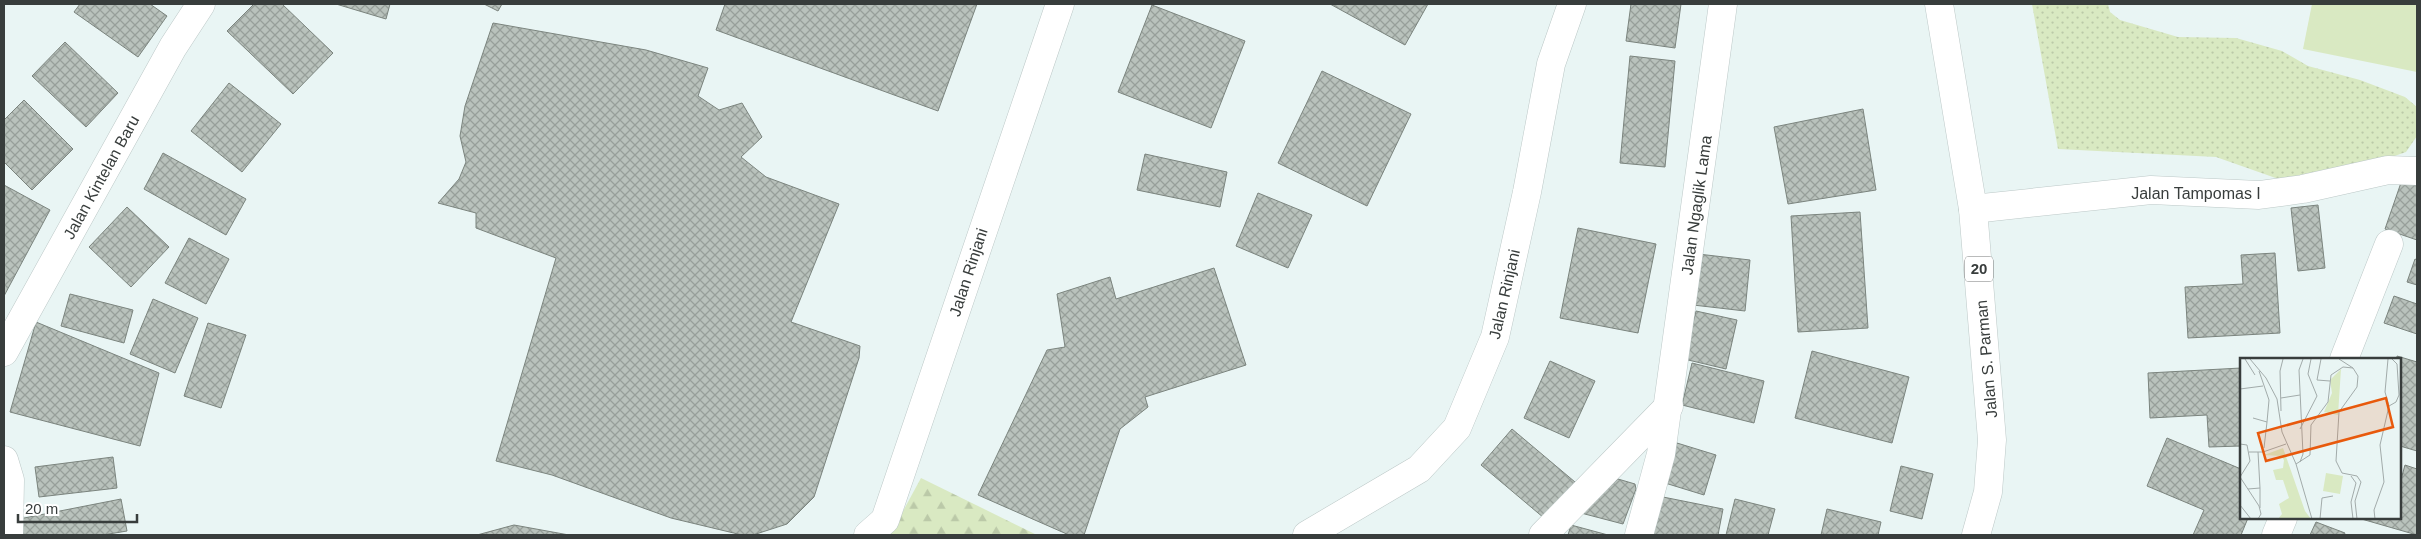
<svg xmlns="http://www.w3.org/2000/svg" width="2421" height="539" viewBox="0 0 2421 539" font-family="Helvetica,sans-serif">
  <defs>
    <pattern id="green-dots" width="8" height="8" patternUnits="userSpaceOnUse" patternTransform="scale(1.25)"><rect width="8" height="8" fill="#d9e9c2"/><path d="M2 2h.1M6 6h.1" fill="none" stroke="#bbc9a8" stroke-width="1.8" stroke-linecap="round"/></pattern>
    <pattern id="forest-firs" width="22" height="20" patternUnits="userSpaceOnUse" patternTransform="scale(1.25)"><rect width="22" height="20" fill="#d9e9c2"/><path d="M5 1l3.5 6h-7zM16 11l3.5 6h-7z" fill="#bbc9a8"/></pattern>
    <pattern id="building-cross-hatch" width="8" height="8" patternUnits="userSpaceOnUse" patternTransform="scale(1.25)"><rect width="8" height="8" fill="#b9c2bc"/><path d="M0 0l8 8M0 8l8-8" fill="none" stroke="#979f9a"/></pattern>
  </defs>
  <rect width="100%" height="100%" fill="#e9f5f4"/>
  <path fill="url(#green-dots)" d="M2032,4H2108L2110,12L2120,20L2178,37L2236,38L2282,51L2308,66L2360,80L2405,97L2417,107V136L2406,152L2366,166L2287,182L2216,157L2058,149Z"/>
  <path fill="url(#forest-firs)" d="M921,478L1037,535H890Z"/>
  <path fill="#d9e9c2" d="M2312,4H2417V72L2303,49Z"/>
  <g fill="url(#building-cross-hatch)" stroke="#7b847e">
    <path d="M80,4H150L167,16L138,57L74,12Z"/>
    <path d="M254,4H282L333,53L293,94L227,31Z"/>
    <path d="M336,4H390L386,19Z"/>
    <path d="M484,4H502L498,11Z"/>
    <path d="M725,4H977L938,111L716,30Z"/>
    <path d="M1330,4H1428L1405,45Z"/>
    <path d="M1631,4H1681L1675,48L1626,41Z"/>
    <path d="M1152,5L1245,41L1211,128L1118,92Z"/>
    <path d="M493,23L646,50L708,68L698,96L719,110L742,103L762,137L741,157L766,177L839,204L791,322L860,346L859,358L814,497L787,524L753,535H742L671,518L552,475L496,461L556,258L476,228V213L438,203L459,179L466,162L460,136L465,106Z"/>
    <path d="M65,42L118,93L86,127L32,76Z"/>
    <path d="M1630,56L1675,61L1665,167L1620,163Z"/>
    <path d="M1322,71L1411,114L1367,206L1278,163Z"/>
    <path d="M229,83L281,124L242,172L191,131Z"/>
    <path d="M24,100L73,149L32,190L4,162V120Z"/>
    <path d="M1863,109L1876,190L1788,204L1774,127Z"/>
    <path d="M163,153L246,199L226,235L144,189Z"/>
    <path d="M1145,154L1227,172L1220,207L1137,190Z"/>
    <path d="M2404,174L2417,179V240L2385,229Z"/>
    <path d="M4,185L50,210L4,296Z"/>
    <path d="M1258,193L1312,215L1288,268L1236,246Z"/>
    <path d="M2318,205L2325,268L2298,271L2291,208Z"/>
    <path d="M127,207L169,247L131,287L89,247Z"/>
    <path d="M1860,212L1868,328L1798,332L1791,216Z"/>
    <path d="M1578,228L1656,244L1638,333L1560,318Z"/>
    <path d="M189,238L229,259L206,304L165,283Z"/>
    <path d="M2275,253L2280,333L2188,338L2185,287L2243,284L2241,255Z"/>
    <path d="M1698,254L1750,260L1745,311L1693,305Z"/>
    <path d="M2415,259L2417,260V285L2407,282Z"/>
    <path d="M1214,268L1246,365L1145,397L1148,407L1120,429L1084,535H1069L978,495L1047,350L1065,347L1057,294L1110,277L1116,299Z"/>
    <path d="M70,294L133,310L124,343L61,326Z"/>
    <path d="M2394,296L2417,304V334L2384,323Z"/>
    <path d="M153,299L198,318L175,373L130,354Z"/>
    <path d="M1696,311L1737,320L1726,369L1684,359Z"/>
    <path d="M36,322L159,373L140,446L10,412Z"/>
    <path d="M208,323L246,335L221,408L184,396Z"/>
    <path d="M1812,351L1909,377L1892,443L1795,418Z"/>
    <path d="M2397,356L2417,362V451L2400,446V359H2397Z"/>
    <path d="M1550,361L1595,381L1569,438L1524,418Z"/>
    <path d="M1692,363L1764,381L1754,423L1682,405Z"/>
    <path d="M2241,368V446L2209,447L2207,415L2150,418L2148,373Z"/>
    <path d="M1512,429L1575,482L1544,518L1481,465Z"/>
    <path d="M2167,438L2241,469V518H2248L2241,535H2193L2204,510L2147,486Z"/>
    <path d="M1677,443L1716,455L1704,495L1665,483Z"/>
    <path d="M113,457L117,488L39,497L35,467Z"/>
    <path d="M2405,465L2417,469V535L2358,518H2400V483Z"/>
    <path d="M1901,466L1933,474L1922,519L1890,511Z"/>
    <path d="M1618,479L1635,484L1636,489L1623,524L1581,513Z"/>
    <path d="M1653,495L1723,509L1718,535H1645Z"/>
    <path d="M121,499L127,531L103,535H17L14,520Z"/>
    <path d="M1735,499L1775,509L1768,535H1726Z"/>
    <path d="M1827,509L1881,522L1878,535H1821Z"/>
    <path d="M2316,522L2345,533L2344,535H2310Z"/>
    <path d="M514,525L569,535H477Z"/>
    <path d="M1571,525L1608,535H1568Z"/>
  </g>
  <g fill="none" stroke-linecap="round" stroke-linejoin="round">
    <defs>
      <g id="minor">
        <path d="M1973,209L2151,190L2259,195L2303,189L2388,170L2417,171"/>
        <path d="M4,352L173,47L201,4"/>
        <path d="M2344,359L2389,244"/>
        <path d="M4,460L10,480L9,535"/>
        <path d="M1543,535L1669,406"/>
        <path d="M1639,535L1661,454L1723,4"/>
        <path d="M2276,535L2283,518"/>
      </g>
      <g id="tertiary">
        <path d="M868,535L885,520L1060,4"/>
        <path d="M1307,535L1419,469L1457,428L1495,337L1527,192L1551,64L1572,4"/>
      </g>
      <path id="trunk" d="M1939,4L1973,209L1992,440L1988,492L1976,535"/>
    </defs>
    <use href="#minor" stroke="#bcc8c7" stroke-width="29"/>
    <use href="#tertiary" stroke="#bcc8c7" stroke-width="29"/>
    <use href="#trunk" stroke="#bcc8c7" stroke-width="29"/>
    <use href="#minor" stroke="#fff" stroke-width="28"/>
    <use href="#tertiary" stroke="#fff" stroke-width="28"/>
    <use href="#trunk" stroke="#fff" stroke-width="28"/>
  </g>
  <g text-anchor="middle" stroke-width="4" stroke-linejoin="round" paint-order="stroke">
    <rect fill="#fff" stroke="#747776" stroke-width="1" x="1965" y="256.5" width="28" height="25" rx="4"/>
    <g font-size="15" font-weight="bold" fill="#383d3c">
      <text x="1979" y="274">20</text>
    </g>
    <g font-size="16" fill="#383d3c" stroke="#fff">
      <text transform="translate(101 177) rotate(-61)" y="6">Jalan Kintelan Baru</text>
      <text x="2196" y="199">Jalan Tampomas I</text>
      <text transform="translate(1696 205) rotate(-82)" y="6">Jalan Ngaglik Lama</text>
      <text transform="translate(968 272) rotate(-72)" y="6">Jalan Rinjani</text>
      <text transform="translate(1504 294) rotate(-77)" y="6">Jalan Rinjani</text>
      <text transform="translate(1986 359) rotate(-95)" y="6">Jalan S. Parman</text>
    </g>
  </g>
  <g transform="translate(2240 358)">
    <rect width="161" height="161" fill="#e9f5f4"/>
    <path d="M43,90L65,153L71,161H38L42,156L39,146L49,140L43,122H36L33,112L43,110L44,102L41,98L24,97Z" fill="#d9e9c2"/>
    <path d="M101,11L98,57L84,54L92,35L90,22Z" fill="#d9e9c2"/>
    <path d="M86,115L103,118L100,136L83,133Z" fill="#d9e9c2"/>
    <path fill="none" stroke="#a2abaa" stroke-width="1" d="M5,1L15,17M10,1L26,20L37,41L42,74L56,106L72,161M81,1L77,22L90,23M99,1L113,10M19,13L29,42L27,64M0,31L23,28M41,40L60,37M149,48L156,44L159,37L157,6L152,1M41,53L40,13L43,1M13,60L27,64L24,90M60,71L77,38L68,16L71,1M0,86L7,87L10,103L0,119M9,94H23L46,86M60,104L63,96L59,12L63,1M56,106L70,97L71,67L88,44L91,17L103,9L113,10L118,18L117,29L99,54L96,103L102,115L117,118L121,124L115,143L117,161M111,118L116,125L111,144L113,161M0,119L19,148L21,156L18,161M8,131L20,130L18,94M0,147L11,161M20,150V130M80,161L82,140L93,138M135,161L134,152L144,124L140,87L149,48L145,34L148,1"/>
    <path fill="#e8590c" fill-opacity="0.15" stroke="#e8590c" stroke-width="2.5" d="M146,40L153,69L26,103L18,75Z"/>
    <rect width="161" height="161" fill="none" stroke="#383d3c" stroke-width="2.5"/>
  </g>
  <rect width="2421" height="539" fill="none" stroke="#383d3c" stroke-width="10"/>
  <path d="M18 514v8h119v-8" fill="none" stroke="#383d3c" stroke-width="2.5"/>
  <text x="25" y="514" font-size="15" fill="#383d3c" stroke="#ffffff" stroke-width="4" paint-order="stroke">20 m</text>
</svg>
